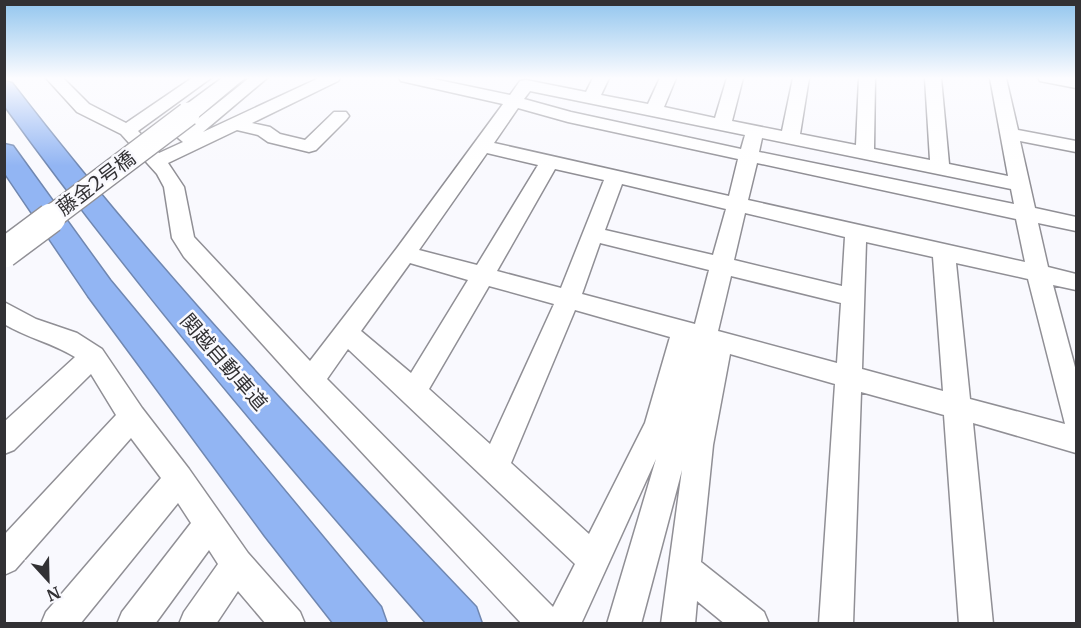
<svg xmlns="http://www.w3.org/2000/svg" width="1081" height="628" viewBox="0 0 1081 628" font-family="Merriweather,'Noto Sans JP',serif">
  <rect width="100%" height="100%" fill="#f9f9fe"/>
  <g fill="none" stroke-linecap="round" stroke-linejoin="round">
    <defs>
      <g id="minor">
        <path d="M46,78H63L89,104L126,123L192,78H211L138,131L159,153L183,142L177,137L180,133L249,78H267L203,132L319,78H340L338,81L252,123L270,127L280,134L305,140L334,112H346L349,116L346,120L316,150L309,152L268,142L258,135L237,130L168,163L184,187L194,237L310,361L397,248L503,104L401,81L399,78H429L510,95L520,81L526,80L586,92L593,78H609L601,95L648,104L660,78H676L664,107L715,118L727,78H743L732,121L782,131L793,78H809L800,134L856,145L859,78H875L874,149L930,160L925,78H941L949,164L1008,176L990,78H1006L1018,130L1076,141V152L1020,141L1035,208L1076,217V231L1038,223L1048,267L1076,274V290L1053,285L1076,371V453L973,423L993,624H959L944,415L861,392L853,624H819L835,384L730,354L713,445L701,562L764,612L769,624H725L697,601L695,624H661L682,470L641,624H607L656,459L581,624H522L302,388L184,257L172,238L164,187L157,174L121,134L77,112ZM530,91L745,135L741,149L571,112L524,99ZM518,108L568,122L738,159L729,196L494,143ZM762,138L1011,189L1014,204L759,152ZM487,153L538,165L477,265L419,250ZM757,163L1016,219L1025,262L748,200ZM555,169L604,180L561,288L497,271ZM622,184L726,209L713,255L605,230ZM745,213L845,237L842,286L734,260ZM866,242L933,257L943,391L862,369ZM600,243L709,270L695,324L582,294ZM410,263L468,280L411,373L361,331ZM956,263L1028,279L1065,424L970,399ZM731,276L841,303L837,363L718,331ZM489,286L554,304L490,444L429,389ZM575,310L670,337L645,423L589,534L511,463ZM348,349L575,564L553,607L327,379Z"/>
        <path d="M1038,78H1076V88L1040,81Z"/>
        <path d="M4,302L36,319L77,333L102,349L142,408L189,469L248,553L300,612L305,624H266L238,591L216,624H179L184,612L218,564L209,550L155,624H117L122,612L191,523L178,503L80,624H41L46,612L161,478L131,438L15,570L4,575V535L116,415L91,374L14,450L4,454V422L75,357C53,343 27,338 4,324Z"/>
      </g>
      <path id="tertiary" d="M222,78H245L196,119L188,121L180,119L177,114L180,109Z"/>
      <g id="motorway">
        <path d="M4,81L12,83C155,269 315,438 476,607L482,624H427C279,456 135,286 4,105Z"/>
        <path d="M4,144L13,146L110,280L381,607L387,624H334L265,536L88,296L4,172Z"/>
      </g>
    </defs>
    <use href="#minor" stroke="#908f95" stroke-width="3"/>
    <use href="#tertiary" stroke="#908f95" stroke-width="3"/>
    <use href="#motorway" stroke="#7087b0" stroke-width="3"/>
    <use href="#minor" fill="#fff" fill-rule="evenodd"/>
    <use href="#tertiary" fill="#fff" fill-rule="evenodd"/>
    <use href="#motorway" fill="#92b5f3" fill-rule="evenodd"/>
    <defs>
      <path id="tertiary-bridge-far1" d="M49,219L188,114"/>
      <path id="tertiary-bridge" d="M4,253L51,218"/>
    </defs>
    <use href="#tertiary-bridge-far1" stroke="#908f95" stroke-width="26" stroke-linecap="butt"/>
    <use href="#tertiary-bridge" stroke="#908f95" stroke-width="32" stroke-linecap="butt"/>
    <use href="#tertiary-bridge-far1" stroke="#fff" stroke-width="23"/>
    <use href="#tertiary-bridge" stroke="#fff" stroke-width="29"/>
  </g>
  <linearGradient id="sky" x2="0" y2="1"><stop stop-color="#91c5ee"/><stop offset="0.47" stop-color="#fcfcff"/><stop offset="1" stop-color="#fcfcff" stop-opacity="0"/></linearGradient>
  <rect width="1081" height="166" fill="url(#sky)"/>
  <g text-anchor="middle" stroke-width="5" stroke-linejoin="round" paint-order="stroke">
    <g font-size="20" fill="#323134" stroke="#f9f9fe">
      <text transform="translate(96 183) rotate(-37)" y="7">藤金2号橋</text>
      <text transform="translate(224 362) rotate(49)" y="7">関越自動車道</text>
    </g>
  </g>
  <rect width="1081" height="628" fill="none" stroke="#323134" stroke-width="12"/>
  <g transform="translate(48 580) rotate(158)" stroke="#f9f9fe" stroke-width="4.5" paint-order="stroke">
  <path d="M0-4.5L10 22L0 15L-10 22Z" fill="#323134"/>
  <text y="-9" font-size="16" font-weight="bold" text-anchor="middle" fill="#323134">N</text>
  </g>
</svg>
